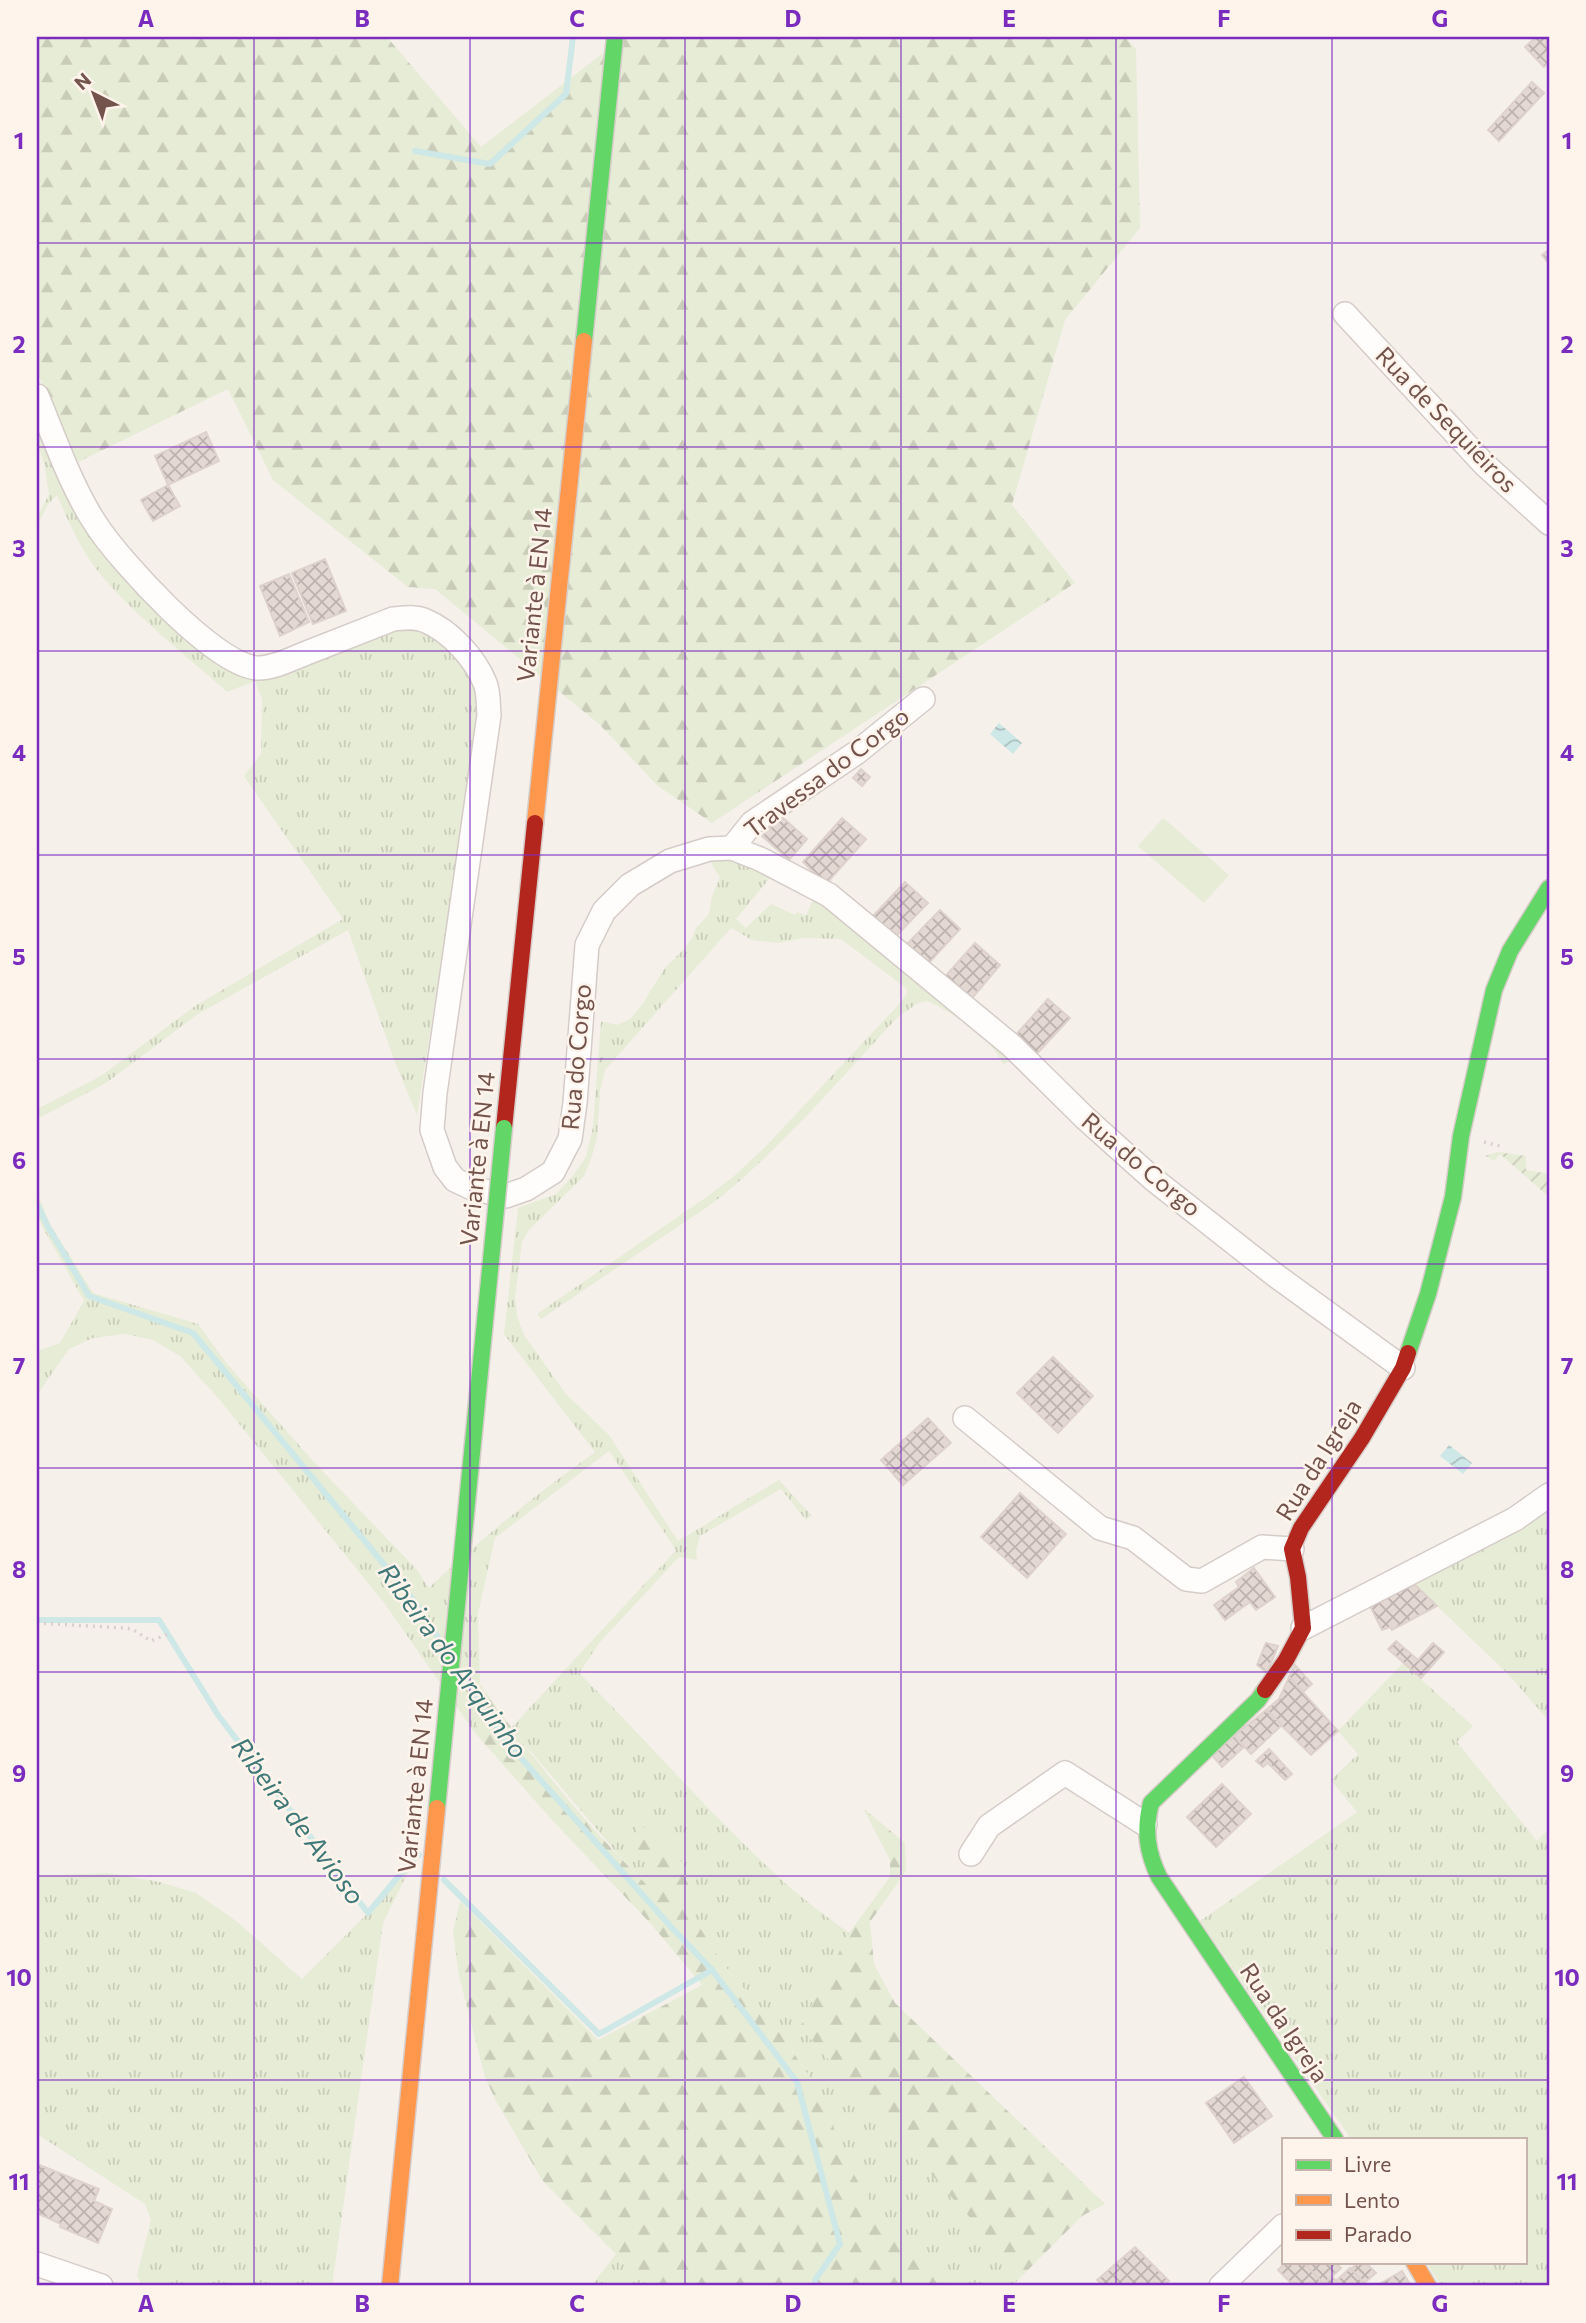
<svg xmlns="http://www.w3.org/2000/svg" width="1586" height="2323" viewBox="0 0 1586 2323" font-family="Commissioner,sans-serif">
  <defs>
    <pattern id="grass-tufts" width="24" height="20" patternUnits="userSpaceOnUse" patternTransform="scale(1.75)"><rect width="24" height="20" fill="#e6ecd6"/><path d="M3 7l-1-3M5 7V3M7 7l1-3M15 17l-1-3M17 17v-4M19 17l1-3" fill="none" stroke="#c9ccb9"/></pattern>
    <pattern id="forest-firs" width="22" height="20" patternUnits="userSpaceOnUse" patternTransform="scale(1.75)"><rect width="22" height="20" fill="#e6ecd6"/><path d="M5 1l3.5 6h-7zM16 11l3.5 6h-7z" fill="#c9ccb9"/></pattern>
    <pattern id="garden-furrows" width="10" height="10" patternUnits="userSpaceOnUse" patternTransform="scale(1.75)"><rect width="10" height="10" fill="#e6ecd6"/><path d="M-1 1l2-2M0 10L10 0M9 11l2-2" fill="none" stroke="#c9ccb9"/></pattern>
    <pattern id="water-waves" width="16" height="10" patternUnits="userSpaceOnUse" patternTransform="scale(1.75)"><rect width="16" height="10" fill="#cde8e6"/><path d="M0 5q4-4 8 0t8 0" fill="none" stroke="#abbfbd"/></pattern>
    <pattern id="building-cross-hatch" width="8" height="8" patternUnits="userSpaceOnUse" patternTransform="scale(1.75)"><rect width="8" height="8" fill="#e3d8d2"/><path d="M0 0l8 8M0 8l8-8" fill="none" stroke="#bdb2ad"/></pattern>
  </defs>
  <rect width="100%" height="100%" fill="#f6f0eb"/>
  <g fill="url(#grass-tufts)">
    <path d="M37,415L108,559L147,601L225,665L389,627L428,628L464,659L480,700L479,725L417,1115L395,1062L348,930L198,1014L106,1083L37,1119V1109L101,1076L195,1006L343,919L244,776L261,754L262,699L255,681L227,692C186,655 136,617 101,575C81,551 69,523 57,495L49,503L37,525V518L49,494L44,463L37,442Z"/>
    <path d="M711,861H739L769,875V879L736,919L746,928L771,904L795,915L797,912L806,916L813,900L847,922L917,983H923L1012,1059L1003,1065C994,1039 952,1012 927,1001L918,1003L898,1017C838,1081 781,1149 713,1203L541,1319L537,1314L708,1196L733,1177L766,1146L902,1001L907,993L906,988L841,939L804,938L778,943L752,940L731,928L605,1070L600,1091L597,1138L591,1159L584,1176L529,1230L522,1242L515,1297L517,1316L524,1335L566,1394L609,1435L678,1541L779,1480L811,1515L806,1520L781,1489L700,1536L696,1551L697,1560L679,1557L600,1642L579,1673C644,1737 703,1807 770,1869C794,1893 822,1913 849,1933L800,2027L1022,2276L1012,2286H952L872,2207L844,2156L822,2095L771,2020L722,1963L687,1907L689,1872L636,1847L656,1873L649,1887L622,1859L511,1728L676,1550L609,1451L495,1538L478,1614L480,1684L475,1733L385,1604L219,1399L180,1356L153,1340L125,1334L93,1338L69,1349L37,1395V1351L60,1343L84,1301L43,1228L37,1214V1193L51,1226L93,1293L198,1324L227,1364L313,1461L417,1570L429,1588C481,1538 537,1494 595,1452L504,1334L518,1208L556,1194L572,1177L586,1157L593,1127L601,1021L617,1025L630,1019L642,1005L664,969L684,949L692,938L696,928L709,914L712,896L720,877L713,867Z"/>
    <path d="M1549,1506V1721L1507,1673L1414,1584L1422,1575Z"/>
    <path d="M1403,1663L1473,1726L1457,1742L1537,1841L1549,1829V2286H1441L1426,2262H1525V2139H1351L1200,1921L1357,1812L1331,1780L1358,1754L1338,1731Z"/>
    <path d="M417,1854L383,1923L332,2286H153L141,2284L137,2275L151,2220L145,2204L37,2134V1876L108,1873L160,1882L196,1893L235,1920L302,1979L368,1913Z"/>
    <path d="M616,2254L648,2286H591Z"/>
  </g>
  <g fill="url(#forest-firs)">
    <path d="M37,37H387L481,147L624,37H1125L1136,49L1140,228L1065,320L1012,505L1075,583L712,823L658,786L600,725L435,589L408,587L273,480L228,389L74,464L37,371Z"/>
    <path d="M480,1684C530,1756 587,1826 649,1887L656,1873L636,1847V1823L665,1840L689,1872L687,1907L722,1963L771,2020L822,2095L844,2156L872,2207L952,2286H648L542,2180L495,2099L485,2077L459,1976L453,1932L460,1901L598,2040L702,1985L651,1924L552,1820L475,1733Z"/>
    <path d="M863,1808L905,1843L906,1871L870,1922L874,1964L895,2003L1105,2204L1082,2216L1022,2276L800,2027L849,1933L890,1877V1860Z"/>
  </g>
  <path fill="#e6ecd6" d="M1163,818L1229,875L1204,903L1138,846Z"/>
  <path fill="url(#garden-furrows)" d="M1498,1152L1526,1156V1170L1549,1174V1197L1500,1154L1494,1161L1485,1156Z"/>
  <g fill="url(#water-waves)">
    <path d="M999,723L1022,743L1013,754L990,734Z"/>
    <path d="M1449,1445L1472,1463L1463,1474L1440,1456Z"/>
  </g>
  <g fill="none" stroke-linecap="round" stroke-linejoin="round">
    <g stroke="#cde8e6" stroke-width="6">
      <path d="M415,151L490,164L566,94L573,37"/>
      <path d="M37,1204L47,1225L89,1296L193,1333L415,1602L439,1639"/>
      <path d="M37,1620H159L218,1715L368,1913L417,1854L419,1855"/>
      <path d="M464,1678L504,1739L673,1929L712,1970L797,2082L840,2244L815,2280V2286"/>
      <path d="M444,1880L599,2034L712,1970"/>
    </g>
  </g>
  <g fill="url(#building-cross-hatch)" stroke="#dfd2cd" stroke-width="2">
    <path d="M1536,37H1549V62L1544,67L1525,47Z"/>
    <path d="M1532,82L1544,93L1499,141L1488,130Z"/>
    <path d="M1549,250V264L1542,255Z"/>
    <path d="M206,432L219,461L168,485L155,456Z"/>
    <path d="M168,485L180,506L153,521L141,500Z"/>
    <path d="M325,559L346,611L313,624L292,573Z"/>
    <path d="M289,574L309,622L280,636L260,586Z"/>
    <path d="M861,769L870,777L862,786L853,778Z"/>
    <path d="M781,816L807,839L789,860L762,836Z"/>
    <path d="M842,818L866,839L826,884L803,862Z"/>
    <path d="M905,882L928,903L894,938L872,917Z"/>
    <path d="M940,910L960,929L926,966L905,946Z"/>
    <path d="M975,943L1000,965L968,1003L942,980Z"/>
    <path d="M1048,999L1070,1018L1033,1058L1012,1039Z"/>
    <path d="M1053,1357L1093,1396L1058,1433L1017,1393Z"/>
    <path d="M928,1418L951,1443L903,1485L881,1460Z"/>
    <path d="M1020,1493L1066,1534L1027,1578L981,1537Z"/>
    <path d="M1254,1568L1275,1597L1256,1610L1250,1602L1225,1620L1214,1605L1239,1587L1236,1582Z"/>
    <path d="M1412,1582L1437,1606L1392,1630L1390,1627L1382,1630L1369,1604Z"/>
    <path d="M1396,1641L1418,1660L1433,1643L1444,1652L1421,1678L1388,1649Z"/>
    <path d="M1266,1643L1278,1646L1267,1673L1257,1665Z"/>
    <path d="M1295,1665L1312,1684L1303,1692L1289,1677Z"/>
    <path d="M1289,1677L1338,1731L1311,1755L1266,1710L1279,1699Z"/>
    <path d="M1266,1710L1282,1725L1251,1754L1234,1736Z"/>
    <path d="M1234,1736L1244,1747L1222,1767L1211,1754Z"/>
    <path d="M1269,1749L1292,1774L1285,1780L1268,1763L1263,1767L1256,1761Z"/>
    <path d="M1222,1784L1251,1814L1216,1847L1187,1817Z"/>
    <path d="M1244,2077L1272,2116L1234,2143L1206,2103Z"/>
    <path d="M37,2164L99,2189L94,2201L112,2209L98,2243L60,2227L61,2224L37,2213Z"/>
    <path d="M1135,2247L1169,2281L1163,2286H1104L1097,2280Z"/>
    <path d="M1286,2262H1303L1324,2284L1322,2286H1294L1278,2270Z"/>
    <path d="M1303,2262H1335L1341,2268L1324,2284Z"/>
    <path d="M1359,2262L1361,2264L1365,2262L1376,2273L1364,2283L1351,2269Z"/>
    <path d="M1350,2268L1364,2283L1359,2286H1326L1324,2284L1332,2276L1336,2281Z"/>
    <path d="M1402,2271L1411,2286H1376Z"/>
  </g>
  <g fill="none" stroke-linecap="round" stroke-linejoin="round">
    <defs>
      <g id="street">
        <path d="M1345,314L1484,464L1549,523"/>
        <path d="M37,396C54,437 72,489 97,526C120,561 216,667 258,668C275,668 293,658 309,652C337,641 365,630 393,619C404,618 415,616 426,621C450,631 475,658 485,683C489,692 488,705 489,715L435,1093L432,1130L445,1167L455,1180L472,1188L506,1196L526,1189L553,1172L570,1139L575,1103L587,945L604,911L630,885L670,861L709,849L732,848L760,859L829,895L1012,1046L1085,1118L1153,1179L1275,1275L1403,1368"/>
        <path d="M732,848L752,823L856,753L923,699"/>
        <path d="M965,1418L1100,1528L1133,1538L1186,1579L1202,1581L1262,1547L1292,1549"/>
        <path d="M1303,1628L1515,1519L1549,1495"/>
        <path d="M971,1854L989,1826L1065,1773L1145,1824"/>
        <path d="M37,2264L101,2286"/>
        <path d="M1221,2286L1283,2226"/>
      </g>
      <g id="fast">
        <path d="M584,341L615,37"/>
        <path d="M1408,1353L1428,1294L1453,1197L1461,1136L1494,990L1510,951L1549,888"/>
        <path d="M1265,1690L1258,1700L1151,1803C1144,1830 1147,1852 1159,1877L1335,2139"/>
      </g>
      <g id="slow">
        <path d="M535,823L584,341"/>
        <path d="M1414,2262L1428,2286"/>
      </g>
      <g id="jam">
        <path d="M504,1128L535,823"/>
        <path d="M1265,1690L1286,1660L1303,1628L1298,1577L1292,1549L1301,1528L1362,1438L1403,1368L1408,1353"/>
      </g>
    </defs>
    <use href="#street" stroke="#d5ccc8" stroke-width="26"/>
    <use href="#fast" stroke="#d6ccc8" stroke-width="19"/>
    <use href="#slow" stroke="#d6ccc8" stroke-width="19"/>
    <use href="#jam" stroke="#d6ccc8" stroke-width="19"/>
    <g stroke="#d9d0ce" stroke-width="3.5" stroke-dasharray="2 5" stroke-linecap="butt">
      <path d="M1484,1142L1500,1146"/>
      <path d="M37,1623L124,1628L132,1629L151,1641L170,1633"/>
    </g>
    <use href="#street" stroke="#fefdfc" stroke-width="23"/>
    <use href="#fast" stroke="#63d668" stroke-width="16"/>
    <use href="#slow" stroke="#ff974d" stroke-width="16"/>
    <use href="#jam" stroke="#b3261e" stroke-width="16"/>
    <defs>
      <path id="fast-bridge" d="M437,1808L504,1128"/>
      <path id="slow-bridge" d="M390,2286L437,1808"/>
    </defs>
    <use href="#fast-bridge" stroke="#d8cdca" stroke-width="19" stroke-linecap="butt"/>
    <use href="#slow-bridge" stroke="#d8cdca" stroke-width="19" stroke-linecap="butt"/>
    <use href="#fast-bridge" stroke="#63d668" stroke-width="16"/>
    <use href="#slow-bridge" stroke="#ff974d" stroke-width="16"/>
  </g>
  <path fill="none" stroke="#7b2cbf" stroke-width="2" stroke-opacity="0.55" d="M254,37V2286M470,37V2286M685,37V2286M901,37V2286M1116,37V2286M1332,37V2139M37,243H1549M37,447H1549M37,651H1549M37,855H1549M37,1059H1549M37,1264H1549M37,1468H1549M37,1672H1549M37,1876H1549M37,2080H1549M1332,2262V2286"/>
  <g text-anchor="middle" stroke-width="5" stroke-linejoin="round" paint-order="stroke">
    <g font-size="24" fill="#74534c" stroke="#fef4ec">
      <text transform="translate(1446 420) rotate(46)" y="8">Rua de Sequieiros</text>
      <text transform="translate(535 595) rotate(-84)" y="8">Variante à EN 14</text>
      <text transform="translate(827 773) rotate(-37)" y="8">Travessa do Corgo</text>
      <text transform="translate(577 1057) rotate(-85)" y="8">Rua do Corgo</text>
      <text transform="translate(478 1159) rotate(-84)" y="8">Variante à EN 14</text>
      <text transform="translate(1141 1165) rotate(40)" y="8">Rua do Corgo</text>
      <text transform="translate(1319 1460) rotate(-58)" y="8">Rua da Igreja</text>
      <text transform="translate(416 1786) rotate(-84)" y="8">Variante à EN 14</text>
      <text transform="translate(1284 2023) rotate(56)" y="8">Rua da Igreja</text>
    </g>
    <g font-size="26" font-style="italic" fill="#407878" stroke="#fef4ec">
      <text transform="translate(453 1661) rotate(54)" y="9">Ribeira do Arquinho</text>
      <text transform="translate(298 1821) rotate(53)" y="9">Ribeira de Avioso</text>
    </g>
  </g>
  <rect width="1586" height="2323" fill="none" stroke="#fef4ec" stroke-width="77"/>
  <rect x="1282" y="2138" width="245" height="126" fill="#fef4ec" stroke="#c7b4ac" stroke-width="2"/>
  <rect x="1296" y="2160" width="35" height="10" fill="#63d668" stroke="#c7b4ac" stroke-width="2"/>
  <text x="1344" y="2172" font-size="21" fill="#74534c">Livre</text>
  <rect x="1296" y="2195" width="35" height="10" fill="#ff974d" stroke="#c7b4ac" stroke-width="2"/>
  <text x="1344" y="2208" font-size="21" fill="#74534c">Lento</text>
  <rect x="1296" y="2230" width="35" height="10" fill="#b3261e" stroke="#c7b4ac" stroke-width="2"/>
  <text x="1344" y="2242" font-size="21" fill="#74534c">Parado</text>
  <g transform="translate(94 94) rotate(318)" stroke="#fef4ec" stroke-width="5" paint-order="stroke">
  <path d="M0-5L12 26L0 18L-12 26Z" fill="#74534c"/>
  <text y="-10" font-size="19" font-weight="bold" text-anchor="middle" fill="#74534c">N</text>
  </g>
  <rect x="38" y="38" width="1510" height="2246" fill="none" stroke="#7b2cbf" stroke-width="2.5"/>
  <g font-size="23" text-anchor="middle" font-weight="bold" fill="#7b2cbf">
    <text x="146" y="27">A</text>
    <text x="362" y="27">B</text>
    <text x="577" y="27">C</text>
    <text x="793" y="27">D</text>
    <text x="1009" y="27">E</text>
    <text x="1224" y="27">F</text>
    <text x="1440" y="27">G</text>
    <text x="19" y="149">1</text>
    <text x="1567" y="149">1</text>
    <text x="19" y="353">2</text>
    <text x="1567" y="353">2</text>
    <text x="19" y="557">3</text>
    <text x="1567" y="557">3</text>
    <text x="19" y="761">4</text>
    <text x="1567" y="761">4</text>
    <text x="19" y="965">5</text>
    <text x="1567" y="965">5</text>
    <text x="19" y="1169">6</text>
    <text x="1567" y="1169">6</text>
    <text x="19" y="1374">7</text>
    <text x="1567" y="1374">7</text>
    <text x="19" y="1578">8</text>
    <text x="1567" y="1578">8</text>
    <text x="19" y="1782">9</text>
    <text x="1567" y="1782">9</text>
    <text x="19" y="1986">10</text>
    <text x="1567" y="1986">10</text>
    <text x="19" y="2190">11</text>
    <text x="1567" y="2190">11</text>
    <text x="146" y="2312">A</text>
    <text x="362" y="2312">B</text>
    <text x="577" y="2312">C</text>
    <text x="793" y="2312">D</text>
    <text x="1009" y="2312">E</text>
    <text x="1224" y="2312">F</text>
    <text x="1440" y="2312">G</text>
  </g>
</svg>
